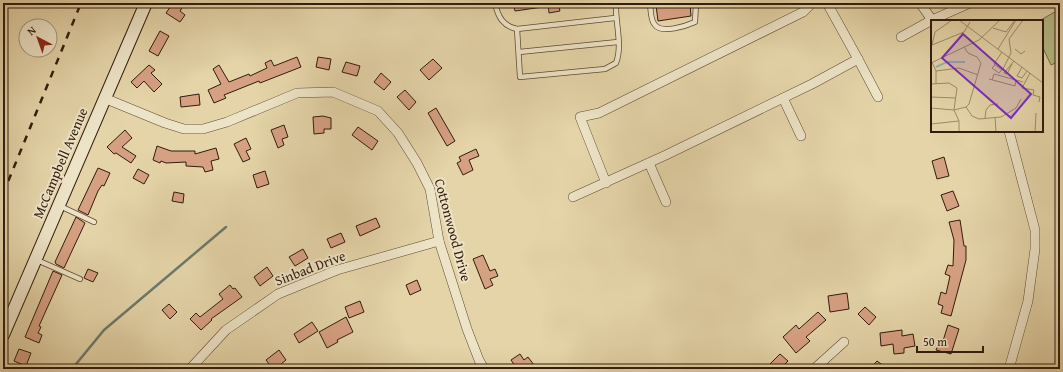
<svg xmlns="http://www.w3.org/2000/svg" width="1063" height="372" viewBox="0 0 1063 372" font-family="'Gentium Book Plus',serif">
  <rect width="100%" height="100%" fill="#e4d4a8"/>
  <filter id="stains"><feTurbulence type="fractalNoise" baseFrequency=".005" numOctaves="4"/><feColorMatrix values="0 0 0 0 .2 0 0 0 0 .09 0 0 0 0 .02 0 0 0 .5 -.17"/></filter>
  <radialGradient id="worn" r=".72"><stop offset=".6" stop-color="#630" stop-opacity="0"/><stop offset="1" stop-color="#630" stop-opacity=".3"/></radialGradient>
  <path fill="#b5bc86" stroke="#736c4a" d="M1060,9V61L1051,65L1042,46V21H1039Z"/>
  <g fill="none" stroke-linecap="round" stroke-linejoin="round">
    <path stroke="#6d7a6c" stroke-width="2.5" d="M72,369L104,330L226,227"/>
  </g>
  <g fill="#d6a082" stroke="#311c0d">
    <path d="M173,3L182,8L180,11L185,15L180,22L166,13Z"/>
    <path d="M513,3H542L543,7L515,11Z"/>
    <path d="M548,3H558L560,11L549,13Z"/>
    <path d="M667,3H690L691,16L658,21L656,5Z"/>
    <path d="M160,31L169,36L158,56L149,51Z"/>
    <path d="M297,57L301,67L260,83L259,81L224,95L226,98L214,103L208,90L221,84L213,69L219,65L229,82L249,74L250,76L267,68L265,63L271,60L274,66Z"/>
    <path d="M318,57L331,59L329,70L316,67Z"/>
    <path d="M433,59L442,68L429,80L420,70Z"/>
    <path d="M346,62L360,66L357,76L342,72Z"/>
    <path d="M149,65L155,70L151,73L162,84L154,92L144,81L137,88L131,82Z"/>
    <path d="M381,73L391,82L384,90L374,82Z"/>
    <path d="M405,90L416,102L409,110L397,97Z"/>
    <path d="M199,94L200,105L181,107L180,97Z"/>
    <path d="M436,108L455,141L447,146L428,113Z"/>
    <path d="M323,116L331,118V129H324V133L314,134L313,117Z"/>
    <path d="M284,125L288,137L282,139L284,145L278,148L271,130Z"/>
    <path d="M358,127L378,141L372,150L352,135Z"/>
    <path d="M125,130L132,138L122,147L136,156L131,163L116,153L114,154L107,147Z"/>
    <path d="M246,138L251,149L246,151L250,159L243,162L234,144Z"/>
    <path d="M157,146L171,151H195V154L216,148L219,159L211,161L213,170L205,172L203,167L186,166V162L166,163L161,161L160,163L153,160Z"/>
    <path d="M476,149L479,156L469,160L473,170L463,175L457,163L461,161L459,157Z"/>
    <path d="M944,157L949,176L937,179L932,161Z"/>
    <path d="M98,168L110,173L104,186L102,185L98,191L88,215L78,210Z"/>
    <path d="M138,169L149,175L144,184L133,178Z"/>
    <path d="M265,171L269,184L257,188L253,175Z"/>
    <path d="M953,191L959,206L947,211L941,195Z"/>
    <path d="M174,192L184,194L183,203L172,201Z"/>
    <path d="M76,217L85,223L64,268L56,264L55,262Z"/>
    <path d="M376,218L380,227L360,236L356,226Z"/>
    <path d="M960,220L964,246H966V260L951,316L941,313L943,306L938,304L941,292L946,294L950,276L945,274L948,265L953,266L954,240L949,222Z"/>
    <path d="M341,233L345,242L331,248L327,239Z"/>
    <path d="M303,249L308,258L295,266L289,257Z"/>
    <path d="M483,255L490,271L495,269L498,276L490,279L493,285L485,289L473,259Z"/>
    <path d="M267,267L273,276L260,286L254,277Z"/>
    <path d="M88,269L98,273L93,282L84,278Z"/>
    <path d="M53,271L62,275L39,326L41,327L38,333L42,335L39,343L25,337Z"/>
    <path d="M417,280L421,290L410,295L406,285Z"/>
    <path d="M230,285L233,289L235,288L242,297L211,319L212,320L201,330L190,319L196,313L200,317L223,299L219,294Z"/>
    <path d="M847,293L849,309L830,312L828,296Z"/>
    <path d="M360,301L364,312L349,318L345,307Z"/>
    <path d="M169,304L177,312L170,319L162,310Z"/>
    <path d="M865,307L876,317L869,325L858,314Z"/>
    <path d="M818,312L826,320L806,337L810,341L796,353L783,337L796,325L799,329Z"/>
    <path d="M346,317L353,332L337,340L338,342L327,348L319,332Z"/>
    <path d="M312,322L318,331L299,343L294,334Z"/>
    <path d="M948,325L959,329L951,354L936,350L939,343L942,344Z"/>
    <path d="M902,330V336L913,334L915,346L904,348V353L894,354L893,344L881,346L880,333Z"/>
    <path d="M19,349L31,353L26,366L14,361Z"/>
    <path d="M279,350L286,360L280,365L283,369H273L266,360Z"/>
    <path d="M520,354L524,360L528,357L537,369H517L511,360Z"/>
    <path d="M780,354L788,361L780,369H774L769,365Z"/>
    <path d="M877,361L888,369H870Z"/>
  </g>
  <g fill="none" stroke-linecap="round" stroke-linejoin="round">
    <defs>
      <g id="lane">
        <path d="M495,3C498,17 503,26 517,29L615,18"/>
        <path d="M650,3C651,10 650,20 655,25C662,34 686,26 695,22L696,3"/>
        <path d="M517,29L520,77L605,69L616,63C623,45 615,23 616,3"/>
        <path d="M519,52L618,42"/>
        <path d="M60,206L94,222"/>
        <path d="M37,260L80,279"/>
      </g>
      <g id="street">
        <path d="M920,3L932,20L970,3"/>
        <path d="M901,37L932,20"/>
        <path d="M858,59L878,97"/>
        <path d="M104,98L165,123L184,129H203L227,122L297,93L333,92L378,111L398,133L417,163L430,189L439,241L467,329L479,360L484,369"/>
        <path d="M783,98L801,136"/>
        <path d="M649,163L666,202"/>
        <path d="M606,183L580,117L599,113L803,12L812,3"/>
        <path d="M573,197L666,155L812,84L858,59L827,3"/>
        <path d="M190,369L226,330L278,294L337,270L439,241"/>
        <path d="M814,369L844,342"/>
        <path d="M1009,369L1028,301L1035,249V230L1009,131"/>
      </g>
      <path id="secondary" d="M3,335L146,3"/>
    </defs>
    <use href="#lane" stroke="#5e4a34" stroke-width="6"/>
    <use href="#street" stroke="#5e4a34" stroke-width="10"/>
    <use href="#secondary" stroke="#311c0d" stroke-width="14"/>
    <use href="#lane" stroke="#ede3c6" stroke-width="4.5"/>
    <use href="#street" stroke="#ede3c6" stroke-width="9"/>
    <use href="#secondary" stroke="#ede3c6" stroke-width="12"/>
    <path stroke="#311c0d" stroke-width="2.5" stroke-dasharray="7 7" stroke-linecap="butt" d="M3,194L81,3"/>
  </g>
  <g text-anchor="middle" stroke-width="4" stroke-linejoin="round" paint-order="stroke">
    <g font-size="14" fill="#311c0d" stroke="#ede3c6">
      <text transform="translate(60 163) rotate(-67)" y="5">McCampbell Avenue</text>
      <text transform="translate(453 230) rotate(75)" y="5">Cottonwood Drive</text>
      <text transform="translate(310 268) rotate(-21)" y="5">Sinbad Drive</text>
    </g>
  </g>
  <g transform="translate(931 20)">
    <rect width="112" height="112" fill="#e4d4a8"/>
    <path fill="none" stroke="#95b8ab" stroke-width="2" d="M5,47L16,42H34"/>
    <path fill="none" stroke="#9c8a6a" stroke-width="1" d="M21,0L4,12L1,25L33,12L39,2M28,0L112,63M62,8L75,12L84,0M67,29L85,0M84,29L90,34L94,31M1,42L5,51V64M0,43L48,20L69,0M81,44L76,54L73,53L83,41M64,45L61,48L68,53L73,47L80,33L78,19L92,0M91,47L86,56L91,58L96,51M71,50L63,44L71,32M5,51L28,48L47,55M99,53L91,68L103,70L102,75L109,77L108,82M58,59L84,66L85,60L92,62M61,60L63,54L85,60M0,64L18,63L26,68L23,90L28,101V112M0,77L25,78M35,87L41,96L48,99L70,97L85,88L90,79M0,88L23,90L35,87L38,84L50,43L46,37L37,33L33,27M64,97L65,112M54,98L55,90L59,85L67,84M0,104L28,101M64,112H82M104,112L105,93"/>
    <path fill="#7b2cbf" fill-opacity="0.15" stroke="#7b2cbf" stroke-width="2" d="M32,14L100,74L80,98L11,38Z"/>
    <rect width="112" height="112" fill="none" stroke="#311c0d" stroke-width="2"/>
  </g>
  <rect width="1063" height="372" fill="none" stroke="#e4d4a8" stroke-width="16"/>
  <rect x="4" y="4" width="1055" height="364" fill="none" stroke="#311c0d" stroke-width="2"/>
  <rect x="8" y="8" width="1047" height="356" fill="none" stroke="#311c0d"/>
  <g transform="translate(38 38) rotate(319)"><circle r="19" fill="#ede3c6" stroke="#a2937c"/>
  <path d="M0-3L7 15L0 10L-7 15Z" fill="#8f2418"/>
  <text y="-6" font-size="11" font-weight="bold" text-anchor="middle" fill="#311c0d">N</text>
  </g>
  <path d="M917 346v6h66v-6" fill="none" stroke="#311c0d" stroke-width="2"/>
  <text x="923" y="346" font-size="12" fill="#311c0d" stroke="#ede3c6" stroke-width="3" paint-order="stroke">50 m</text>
  <rect width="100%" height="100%" filter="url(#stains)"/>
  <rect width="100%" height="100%" fill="url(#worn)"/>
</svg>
